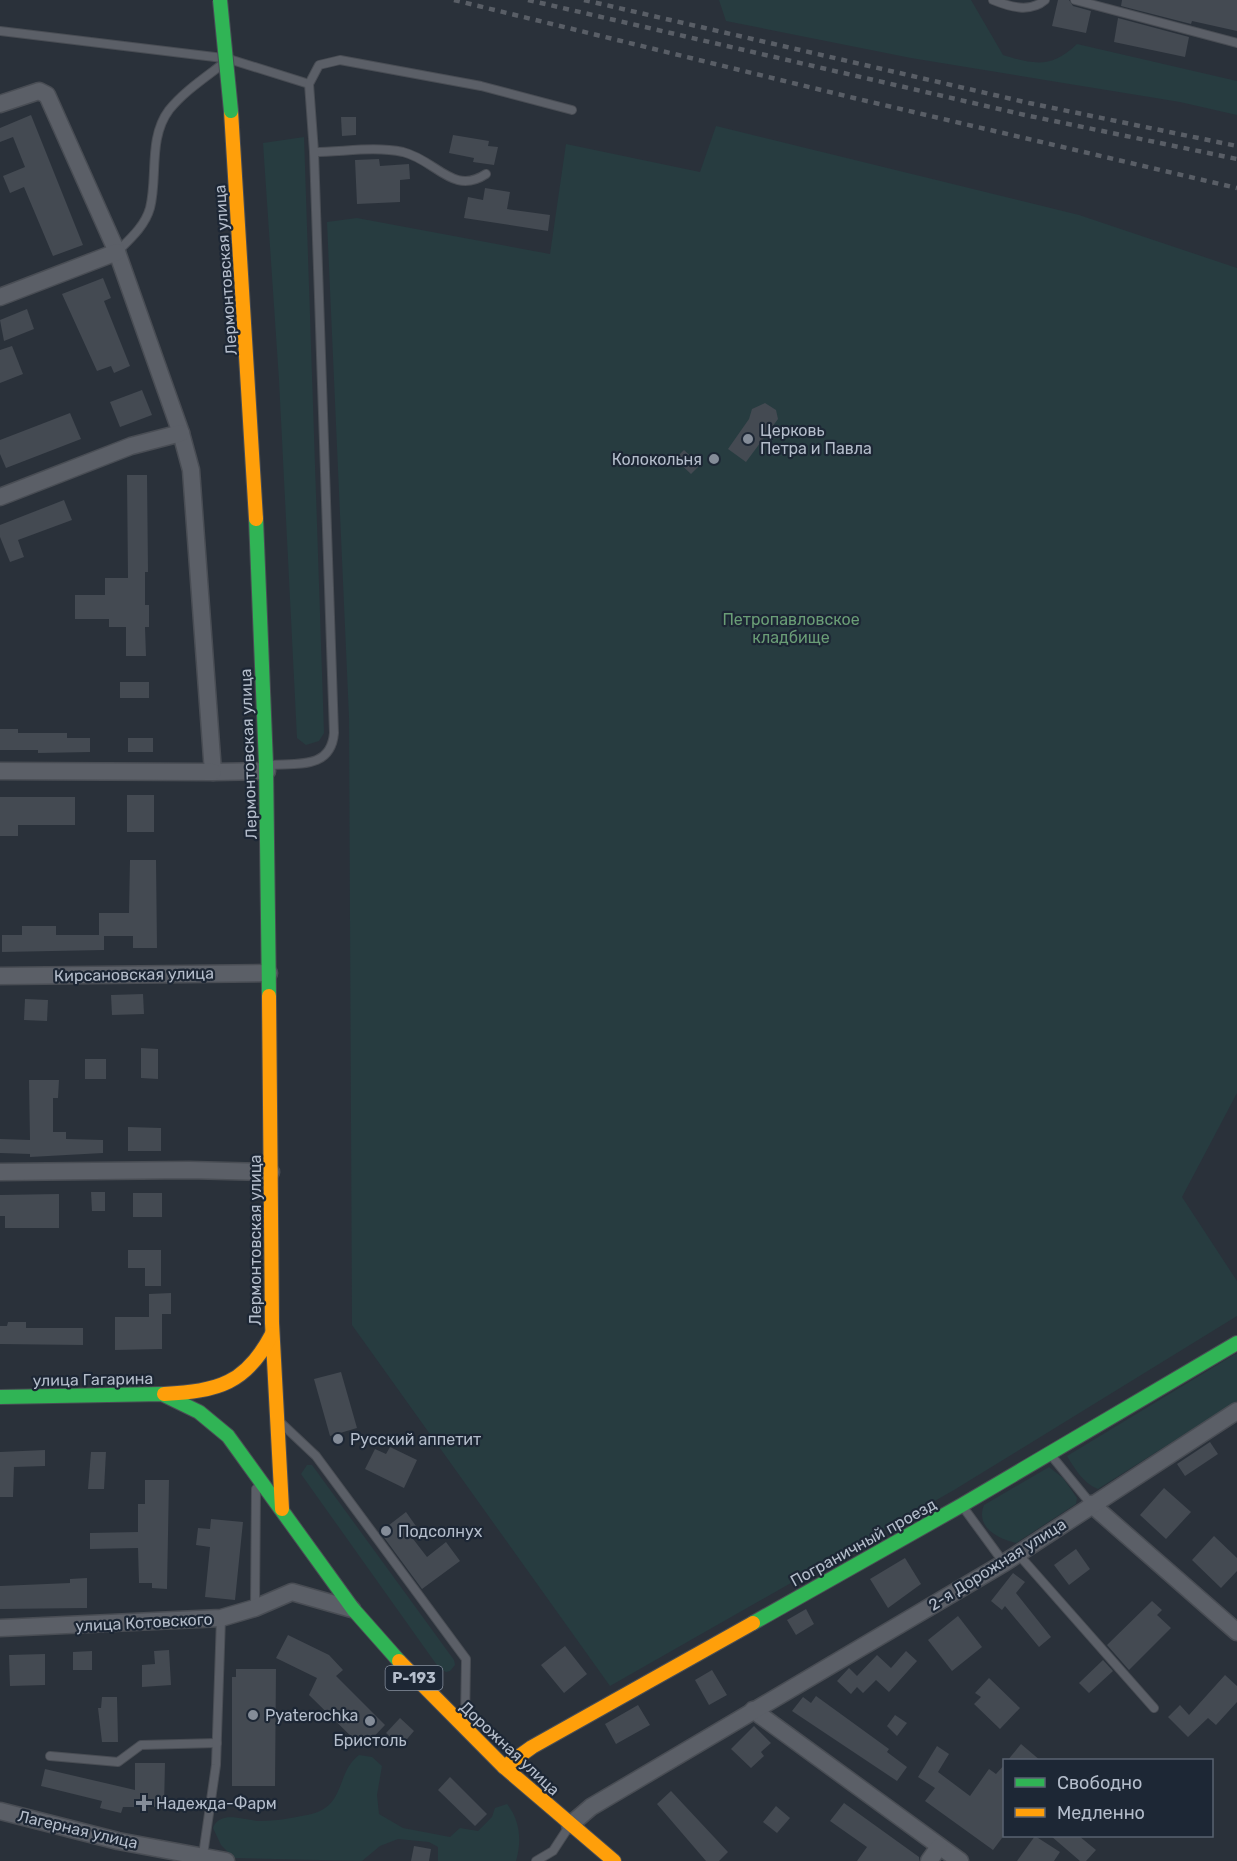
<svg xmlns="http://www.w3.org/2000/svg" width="1237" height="1861" viewBox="0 0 1237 1861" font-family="Rubik,sans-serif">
  <rect width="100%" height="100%" fill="#2a313a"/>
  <g fill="#273c40">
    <path d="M719,0H971L1003,55C1035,65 1052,68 1077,44L1237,81V115L1180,102L911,58L726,21Z"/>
    <path d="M716,126L1079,215L1237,268V1093L1182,1197L1237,1281V1316L954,1490L610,1686L352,1325L349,717L327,222L357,218L550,254L566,144L700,172Z"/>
    <path d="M304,137L324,733L319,741L306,745L297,738L279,380L263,143Z"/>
    <path d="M1237,1353V1401L1098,1489C1083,1483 1075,1469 1067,1456Z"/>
    <path d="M307,1465H312L454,1660L455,1665L450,1671L446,1672L439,1668L301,1474Z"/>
    <path d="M1049,1467L1063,1478L1077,1498L1076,1504L1016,1543C998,1539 975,1527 984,1505Z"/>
    <path d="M359,1755L372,1757L382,1766L377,1795L379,1814L403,1828L450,1837L460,1828L478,1831L492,1817L495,1808L507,1804C520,1820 522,1841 516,1861H438V1847L429,1842L398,1839L380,1846L362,1861L234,1858L221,1845L213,1828C220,1809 246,1821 260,1821C275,1821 292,1818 307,1815C347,1808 335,1773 359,1755Z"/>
  </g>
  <g fill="#444a52">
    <path d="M1058,0H1069L1073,6L1091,11L1086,33L1052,26Z"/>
    <path d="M1122,0H1237V31L1192,21L1191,24L1121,6Z"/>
    <path d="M1118,18L1189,37L1185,57L1114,42Z"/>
    <path d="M31,115L83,245L53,256L24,187L10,193L3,176L25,167L13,137L0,142V128Z"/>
    <path d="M341,117H356V135L342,136Z"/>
    <path d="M453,135L489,141L488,146L498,147L494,165L473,162L474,158L449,153Z"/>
    <path d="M379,159L380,166L409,164L410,179L400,180V202L357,204L355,160Z"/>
    <path d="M485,188L510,192L507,209L550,215L548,231L464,218L468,197L483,200Z"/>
    <path d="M103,278L111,298L104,301L130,366L114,373L111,366L97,371L62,294Z"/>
    <path d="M27,309L34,329L4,341L0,320Z"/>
    <path d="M12,346L23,374L0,383V350Z"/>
    <path d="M142,390L152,415L120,427L110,402Z"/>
    <path d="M765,403L776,410L778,419L746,462L728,449L749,419L752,409Z"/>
    <path d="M70,413L81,439L6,468L0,454V440Z"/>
    <path d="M684,450L700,465L691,474L675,459Z"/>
    <path d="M127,475H147L148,572H145V605H149V627H145L146,656H126V627H109V619H75V595H105V578H128Z"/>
    <path d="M64,500L72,520L18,540L24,557L10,562L0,537V525Z"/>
    <rect x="120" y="682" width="29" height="16"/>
    <path d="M0,729H18V733H67V738H90V752L38,753V750H0Z"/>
    <rect x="128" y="738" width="25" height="14"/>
    <rect x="127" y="795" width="27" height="37"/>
    <path d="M0,797H75V825H18V836H0Z"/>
    <path d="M130,860H156L157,948H133V936H104V950L2,952V935H22V926H56V935H99V913H129Z"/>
    <path d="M143,994L144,1014L112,1015L111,995Z"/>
    <path d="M25,999L48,1000L47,1021L24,1020Z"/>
    <path d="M141,1048L158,1049V1079L141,1078Z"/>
    <rect x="85" y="1059" width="21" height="20"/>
    <path d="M29,1080H59L58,1098H53V1132H66V1139L103,1140V1153L30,1157V1154L0,1153V1139L30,1140Z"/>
    <path d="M128,1127L161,1128V1151H128Z"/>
    <path d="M91,1192H105V1211H92Z"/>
    <rect x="133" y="1193" width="29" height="24"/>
    <path d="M59,1194V1228H5V1216H0V1195Z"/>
    <path d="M128,1250H161V1286H145V1268H128Z"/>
    <path d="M171,1293V1314H162V1349L115,1350V1317H149V1294Z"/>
    <path d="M8,1322H26V1328H83V1345L0,1344V1326H7Z"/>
    <path d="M341,1372L357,1428L330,1436L314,1379Z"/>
    <path d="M1210,1442L1218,1454L1185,1476L1177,1464Z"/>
    <path d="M390,1447L417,1460L404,1488L365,1469L375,1449L386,1454Z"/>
    <path d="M45,1450V1466L14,1467L13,1497H0V1452Z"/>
    <path d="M91,1452H106L104,1489H88Z"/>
    <path d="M145,1480H169L167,1589L152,1588V1583H139L138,1548L90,1549V1533L138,1532V1504H145Z"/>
    <path d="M1164,1488L1191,1512L1166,1539L1140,1515Z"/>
    <path d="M406,1512L418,1529L410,1535L427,1557L446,1542L460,1561L422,1589L380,1532Z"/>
    <path d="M211,1519L243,1522L235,1600L205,1597L210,1547L196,1545L198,1528L210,1529Z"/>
    <path d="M1214,1536L1237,1558V1571L1221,1588L1192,1560Z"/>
    <path d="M1076,1549L1090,1569L1069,1585L1054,1565Z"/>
    <path d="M905,1558L921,1584L888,1608L870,1579Z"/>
    <path d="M1013,1573L1025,1582L1016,1593L1051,1637L1039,1647L1005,1606L1002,1610L991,1601Z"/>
    <path d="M87,1578V1608L0,1609V1586L70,1583V1579Z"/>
    <path d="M1152,1601L1162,1610L1157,1615L1171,1628L1129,1670L1107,1645Z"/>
    <path d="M806,1609L814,1624L796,1635L787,1620Z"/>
    <path d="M958,1616L982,1647L952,1671L928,1640Z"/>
    <path d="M288,1635L329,1655L343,1670L336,1676L385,1725L363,1748L309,1695L317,1678L276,1658Z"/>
    <path d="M565,1646L587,1674L564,1693L541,1665Z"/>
    <path d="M169,1650L171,1685L142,1687V1665L155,1664L154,1651Z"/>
    <path d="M92,1651V1670H73V1652Z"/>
    <path d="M906,1651L917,1661L889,1692L876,1680L863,1693L857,1687L851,1694L837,1681L849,1668L857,1676L877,1655L891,1668Z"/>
    <path d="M45,1654V1685L10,1686L9,1655Z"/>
    <path d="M1103,1660L1113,1671L1089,1693L1079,1683Z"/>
    <path d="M236,1669H276L275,1786H232V1677H236Z"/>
    <path d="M712,1670L727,1695L709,1705L695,1680Z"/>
    <path d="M1225,1675L1237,1686V1702L1216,1725L1208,1718L1188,1737L1168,1717L1180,1705L1189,1715Z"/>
    <path d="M989,1678L1020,1708L1000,1729L974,1704L981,1697L975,1693Z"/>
    <path d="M816,1696L889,1749L887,1752L907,1767L897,1781L792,1711L803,1697L811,1703Z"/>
    <path d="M102,1697H117L118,1742H102L98,1708H101Z"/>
    <path d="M638,1705L650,1725L616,1744L605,1724Z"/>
    <path d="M895,1715L907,1723L897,1736L887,1726Z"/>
    <path d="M400,1718L414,1731L401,1746L386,1733Z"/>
    <path d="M754,1726L771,1743L761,1752L764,1756L751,1768L731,1749Z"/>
    <path d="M1021,1744L1041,1761H1007Z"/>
    <path d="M937,1746L949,1754L938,1772L970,1796L989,1769L996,1774L1005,1764V1834L993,1850L925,1801L935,1788L918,1777Z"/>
    <path d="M135,1763H165L164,1807H123L121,1813L100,1808L102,1801L41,1786L45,1769L135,1790Z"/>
    <path d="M450,1777L487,1814L475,1826L438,1790Z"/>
    <path d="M671,1791L728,1852L719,1861H706L657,1804Z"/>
    <path d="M844,1803L919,1857V1861H857L867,1847L830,1821Z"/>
    <path d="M776,1806L790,1818L777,1833L763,1822Z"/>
    <path d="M1035,1836L1060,1852L1054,1861H1017Z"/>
    <path d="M1051,1836H1079L1096,1850L1086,1861H1080Z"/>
    <path d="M414,1846L431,1849L429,1861H411Z"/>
  </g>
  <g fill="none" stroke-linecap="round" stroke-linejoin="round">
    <defs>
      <g id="lane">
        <path d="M993,0C1010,7 1030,13 1045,0"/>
        <path d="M1075,0L1237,43"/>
        <path d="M0,31L223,58"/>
        <path d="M314,152C343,152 374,146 403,152C436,160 453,196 486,174"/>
        <path d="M117,252C130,239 145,226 150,208C158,177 148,138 169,110C185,90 209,75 229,59L309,84"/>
        <path d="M270,765C298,763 331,769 334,733L314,152L309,84L319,65L340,60L481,86L572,110"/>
        <path d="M281,1423L316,1456L466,1659L465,1721"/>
        <path d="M1050,1454L1091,1504"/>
        <path d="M963,1507L1004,1563"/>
        <path d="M1018,1554L1154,1708"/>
        <path d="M255,1608L256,1489"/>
        <path d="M50,1756L118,1762L141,1745L217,1743"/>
        <path d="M203,1855L216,1765L221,1618"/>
        <path d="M536,1861L553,1851L568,1828"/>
      </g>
      <g id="street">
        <path d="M0,104L39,91L47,95L117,252L181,433L191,470L213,772L267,771"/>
        <path d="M0,297L117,252"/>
        <path d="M0,497L131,446L181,433"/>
        <path d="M0,771L213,772"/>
        <path d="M0,976L269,973"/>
        <path d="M0,1172L189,1170L271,1172"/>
        <path d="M1091,1504L1237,1632"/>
        <path d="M0,1628L221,1618L255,1608L292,1592L352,1609"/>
        <path d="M753,1710L960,1861"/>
        <path d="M0,1811L118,1841L226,1861"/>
        <path d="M570,1825L591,1807L1004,1563L1237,1411"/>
        <path d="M929,1861L939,1847"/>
      </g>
      <g id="fast">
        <path d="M256,519L266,764L269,996"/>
        <path d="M0,1397L162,1394L199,1412L228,1436L353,1609L399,1661"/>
        <path d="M753,1623L962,1505L1237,1343"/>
      </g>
      <g id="slow">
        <path d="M231,111L256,519"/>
        <path d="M269,996L272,1323L282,1509"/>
        <path d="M164,1394C218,1391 246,1384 272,1334"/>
        <path d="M399,1661L504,1767L614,1861"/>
        <path d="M504,1767L532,1747L753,1623"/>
      </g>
    </defs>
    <use href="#lane" stroke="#494d54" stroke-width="10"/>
    <use href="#street" stroke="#494d54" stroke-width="19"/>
    <use href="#fast" stroke="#494d54" stroke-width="16"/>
    <use href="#slow" stroke="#494d54" stroke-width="16"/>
    <use href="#lane" stroke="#5b5f67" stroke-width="8"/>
    <use href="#street" stroke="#5b5f67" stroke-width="16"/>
    <use href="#fast" stroke="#30b455" stroke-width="14"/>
    <use href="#slow" stroke="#ff9f0a" stroke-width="14"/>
    <g stroke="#595e66" stroke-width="4.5" stroke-dasharray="6 6" stroke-linecap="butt">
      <path d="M454,0L854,98L1237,188"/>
      <path d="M528,0L1025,115L1237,159"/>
      <path d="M584,0L1029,103L1237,146"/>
    </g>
    <defs>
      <path id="fast-bridge" d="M220,0L231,111"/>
    </defs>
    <use href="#fast-bridge" stroke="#484d56" stroke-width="16" stroke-linecap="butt"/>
    <use href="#fast-bridge" stroke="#30b455" stroke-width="14"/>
  </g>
  <g fill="#848c98" stroke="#1d2735" stroke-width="2">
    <circle cx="748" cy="439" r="6"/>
    <circle cx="714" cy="459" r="6"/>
    <circle cx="338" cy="1439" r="6"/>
    <circle cx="386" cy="1531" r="6"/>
    <circle cx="253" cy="1715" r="6"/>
    <circle cx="370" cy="1721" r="6"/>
    <path d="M141 1794h6v6h6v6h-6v6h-6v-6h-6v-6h6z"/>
  </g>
  <g text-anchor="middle" stroke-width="4.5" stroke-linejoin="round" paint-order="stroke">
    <rect fill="#1d2735" stroke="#87909e" stroke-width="1.5" x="385.5" y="1666" width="57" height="24" rx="4.5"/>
    <g font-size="15" font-weight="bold" fill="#b4bdcb">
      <text x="414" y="1683">Р-193</text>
    </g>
    <g font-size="16" fill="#b4bdcb" stroke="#1d2735">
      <text transform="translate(225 270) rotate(-94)" y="6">Лермонтовская улица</text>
      <text transform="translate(248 754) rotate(-92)" y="6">Лермонтовская улица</text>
      <text transform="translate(134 974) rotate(-1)" y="6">Кирсановская улица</text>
      <text transform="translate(255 1240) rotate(-90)" y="6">Лермонтовская улица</text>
      <text transform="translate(93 1379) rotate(-1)" y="6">улица Гагарина</text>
      <text transform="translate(863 1542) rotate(-29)" y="6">Пограничный проезд</text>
      <text transform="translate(997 1564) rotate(-32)" y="6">2-я Дорожная улица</text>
      <text transform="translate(144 1622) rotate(-3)" y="6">улица Котовского</text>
      <text transform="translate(510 1748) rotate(43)" y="6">Дорожная улица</text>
      <text transform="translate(78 1829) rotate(13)" y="6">Лагерная улица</text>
    </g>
    <g font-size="16" fill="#b4bdcb" stroke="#1d2735" text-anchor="start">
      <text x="760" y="436">Церковь<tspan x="760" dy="18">Петра и Павла</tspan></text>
      <text x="702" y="465" text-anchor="end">Колокольня</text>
      <text x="350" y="1445">Русский аппетит</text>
      <text x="398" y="1537">Подсолнух</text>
      <text x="265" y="1721">Pyaterochka</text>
      <text x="370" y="1746" text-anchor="middle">Бристоль</text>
      <text x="156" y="1809">Надежда-Фарм</text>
    </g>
    <g font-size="16" fill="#6a9d76" stroke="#1d2735">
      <text x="791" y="625">Петропавловское<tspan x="791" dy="18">кладбище</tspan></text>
    </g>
  </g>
  <rect x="1003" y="1759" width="210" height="78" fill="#1d2735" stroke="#596371" stroke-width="1.5"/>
  <rect x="1015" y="1778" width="30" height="9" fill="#30b455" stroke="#596371" stroke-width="1.5"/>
  <text x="1057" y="1789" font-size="18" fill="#b4bdcb">Свободно</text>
  <rect x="1015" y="1808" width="30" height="9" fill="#ff9f0a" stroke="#596371" stroke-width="1.5"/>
  <text x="1057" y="1819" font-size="18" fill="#b4bdcb">Медленно</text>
</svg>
